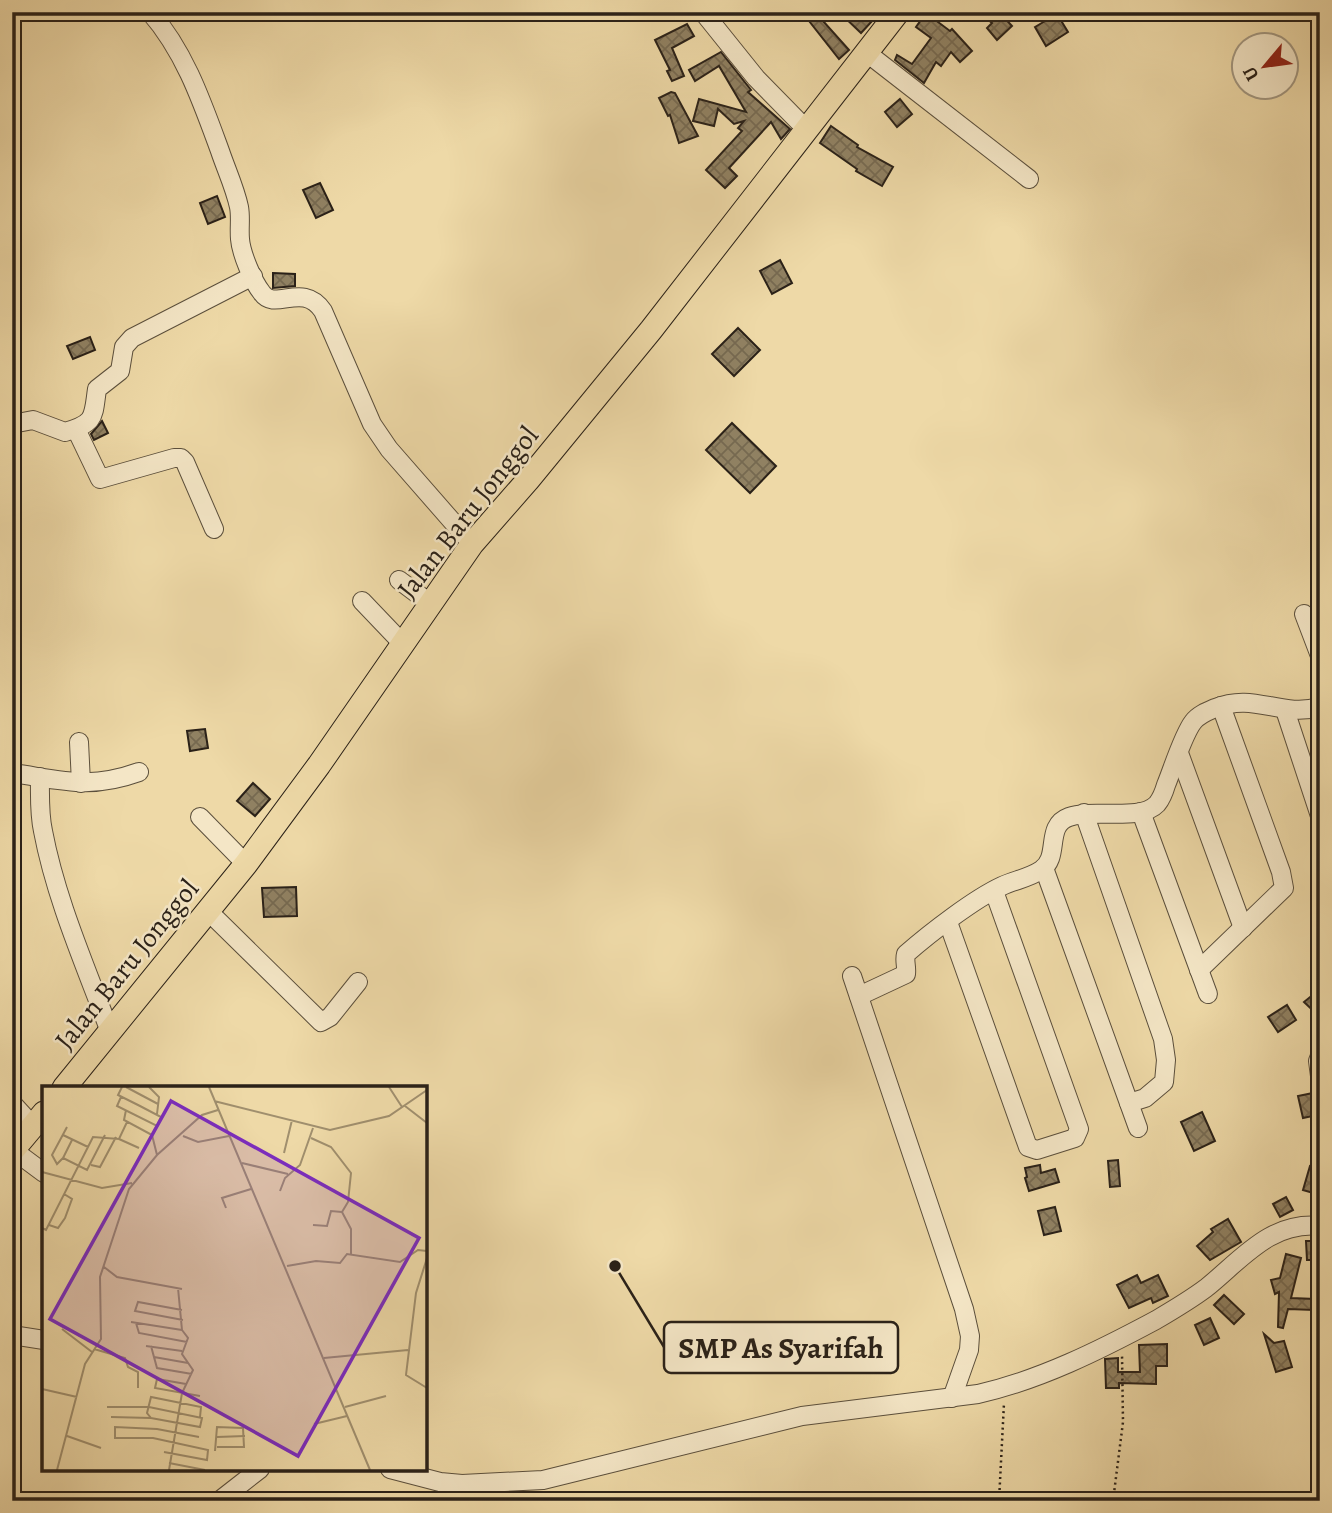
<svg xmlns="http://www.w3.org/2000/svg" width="1332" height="1513" viewBox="0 0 1332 1513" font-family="Alegreya,serif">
  <defs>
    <pattern id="building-cross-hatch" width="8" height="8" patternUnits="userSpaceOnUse" patternTransform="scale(1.75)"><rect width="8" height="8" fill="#908162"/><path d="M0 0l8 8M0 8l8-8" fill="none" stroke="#766950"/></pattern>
  </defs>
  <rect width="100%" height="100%" fill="#eed9a7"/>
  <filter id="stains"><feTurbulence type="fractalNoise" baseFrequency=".00286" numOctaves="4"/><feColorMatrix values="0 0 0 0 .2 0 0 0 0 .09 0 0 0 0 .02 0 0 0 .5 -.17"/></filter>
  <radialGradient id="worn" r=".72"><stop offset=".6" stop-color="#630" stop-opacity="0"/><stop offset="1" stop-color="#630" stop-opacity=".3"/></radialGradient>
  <g fill="url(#building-cross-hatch)" stroke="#2a2118" stroke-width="2">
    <path d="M802,12H815L849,50L839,59Z"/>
    <path d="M839,12H865L873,20L861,33Z"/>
    <path d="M979,12H999L1012,26L997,40L987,28L992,23Z"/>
    <path d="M926,13L950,31L952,29L972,51L960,62L951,52L941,66L936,62L924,83L895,60L897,55L912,64L931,38L916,27Z"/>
    <path d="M1057,14L1068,32L1046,46L1035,27Z"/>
    <path d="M687,24L694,36L672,48L684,76L672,81L667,71L670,70L655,40Z"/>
    <path d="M721,52L751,90L748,92L790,129L781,139L771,122L729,168L737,176L725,188L706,170L742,131L738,128L744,121L734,124L718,109L714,126L693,121L699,99L746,112L719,66L695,81L689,70Z"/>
    <path d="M671,92L675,93L698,136L679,143L670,115L668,116L659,98Z"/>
    <path d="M900,99L912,114L897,127L885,112Z"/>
    <path d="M831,126L858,145L857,147L893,167L882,186L856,171L857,169L820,143Z"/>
    <path d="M320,183L333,210L316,218L303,190Z"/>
    <path d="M217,196L225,217L208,224L200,203Z"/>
    <path d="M780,260L792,283L772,294L760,271Z"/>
    <path d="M273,273L295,274V286L273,288Z"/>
    <path d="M738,328L760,350L734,376L712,354Z"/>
    <path d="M90,337L95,350L73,359L67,346Z"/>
    <path d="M102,421L108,433L94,440L91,434Z"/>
    <path d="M732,423L776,466L750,493L706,450Z"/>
    <path d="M205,729L208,748L190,751L187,731Z"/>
    <path d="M253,783L270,799L255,816L237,801Z"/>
    <path d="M296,887L297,916L264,917L262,888Z"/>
    <path d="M1320,989V1017L1304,1002Z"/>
    <path d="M1287,1005L1296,1020L1278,1032L1268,1017Z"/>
    <path d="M1313,1093L1317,1115L1303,1118L1298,1096Z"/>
    <path d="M1202,1112L1215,1141L1194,1151L1181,1122Z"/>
    <path d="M1118,1160L1120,1186L1110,1187L1108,1161Z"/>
    <path d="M1040,1165L1041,1173L1055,1169L1059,1182L1029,1191L1025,1178L1027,1177L1025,1168Z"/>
    <path d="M1310,1166L1320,1168V1195L1303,1190Z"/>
    <path d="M1286,1197L1293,1210L1280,1217L1273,1204Z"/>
    <path d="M1055,1207L1061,1231L1044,1235L1038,1211Z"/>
    <path d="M1228,1219L1241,1242L1210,1260L1197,1246L1213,1232L1211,1229Z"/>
    <path d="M1306,1241H1320V1260H1307Z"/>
    <path d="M1286,1254L1301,1258L1291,1298L1315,1299L1314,1310L1288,1309L1283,1328L1278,1327L1279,1292L1275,1294L1271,1280L1280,1278Z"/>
    <path d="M1137,1275L1141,1283L1158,1275L1168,1296L1153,1303L1151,1298L1129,1308L1117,1285Z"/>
    <path d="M1224,1295L1244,1314L1234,1324L1214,1305Z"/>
    <path d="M1210,1318L1219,1338L1204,1345L1195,1325Z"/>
    <path d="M1264,1334L1274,1343L1284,1341L1292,1367L1276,1372Z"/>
    <path d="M1167,1344V1366H1156V1384L1119,1383V1388H1106L1105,1359L1118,1358V1372H1140L1139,1345Z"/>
  </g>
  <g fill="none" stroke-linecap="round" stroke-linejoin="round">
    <defs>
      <g id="minor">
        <path d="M150,12C185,52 202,102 220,151C226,169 235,188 239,207C241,217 239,228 240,239C241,253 253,282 262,293C275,312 303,281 323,311L372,424L389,449L472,544"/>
        <path d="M703,12L756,78L806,129"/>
        <path d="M867,53L1029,179"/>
        <path d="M12,424L33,420L65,432C96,423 93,417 97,389L120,371L124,347L132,338L253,276"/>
        <path d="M76,429L100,479L174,458H181L185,462L214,529"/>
        <path d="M399,580L431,604"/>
        <path d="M362,601L404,645"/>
        <path d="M1304,614L1320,656"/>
        <path d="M1285,710L1320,816"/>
        <path d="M79,742L81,783"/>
        <path d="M1179,753L1243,928"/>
        <path d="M12,773C62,780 89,790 139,772"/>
        <path d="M40,777C40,795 39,813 43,831C56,900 86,967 110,1032"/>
        <path d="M1141,812L1208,994"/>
        <path d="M1084,813L1163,1039L1166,1060L1164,1082L1145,1098L1129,1103"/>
        <path d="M200,817L246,864"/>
        <path d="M1044,868L1138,1128"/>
        <path d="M207,910L321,1022L330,1017L358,982"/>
        <path d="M948,922L1028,1147L1037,1150L1075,1138L1079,1129L994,891"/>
        <path d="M1199,970L1284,888L1281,872L1221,706"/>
        <path d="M852,976L964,1309L970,1336L969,1350L952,1398"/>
        <path d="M859,996L906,974C907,966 904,961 906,954C930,933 974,899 1002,886C1015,880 1029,878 1041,870C1061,857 1044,826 1069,817C1093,808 1140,822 1157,804C1161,799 1164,792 1166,785C1173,768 1183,735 1193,722C1198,715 1208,711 1215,708C1255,692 1280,718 1320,707"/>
        <path d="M1320,1056L1318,1061L1320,1076"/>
        <path d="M12,1103L33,1126"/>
        <path d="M13,1150L44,1173"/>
        <path d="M12,1335L44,1340"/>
        <path d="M390,1469L440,1482L462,1484L543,1480L802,1416L978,1394C1040,1380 1100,1350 1156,1320C1173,1310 1190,1300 1206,1288C1241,1260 1270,1221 1320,1226"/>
        <path d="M219,1501L260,1469"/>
      </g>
      <g id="major">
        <path d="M64,1088L246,864L319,765L472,544L528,480L651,330L898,12"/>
        <path d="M12,1151L44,1113"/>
      </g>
    </defs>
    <use href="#minor" stroke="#5b4f3c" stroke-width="20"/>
    <use href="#major" stroke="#2a2118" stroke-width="25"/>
    <g stroke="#2a2118" stroke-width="2.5" stroke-dasharray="2 3.5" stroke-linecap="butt">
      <path d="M999,1501L1004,1403"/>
      <path d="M1113,1501L1123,1422L1122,1354"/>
    </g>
    <use href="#minor" stroke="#f4e6c6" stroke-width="18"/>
    <use href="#major" stroke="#eed9a7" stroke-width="23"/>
  </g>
  <g text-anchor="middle" stroke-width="5" stroke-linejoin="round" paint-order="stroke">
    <g font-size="28" fill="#2a2118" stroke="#f4e6c6">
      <text transform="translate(467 512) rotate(-52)" y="10">Jalan Baru Jonggol</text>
      <text transform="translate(126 964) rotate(-51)" y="10">Jalan Baru Jonggol</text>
    </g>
  </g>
  <g transform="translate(42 1086)">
    <rect width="385" height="385" fill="#eed9a7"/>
    <path fill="none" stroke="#a08f6e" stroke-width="2" d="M84,1L116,18M107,1L117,11L115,28M167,1L328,384M347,1L360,21M79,11L75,20L115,40L119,31L98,20L76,9L80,1M172,15L288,44L347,30L385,4M363,20L385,37M84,24L82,34L110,49L115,69M21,49L46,61M141,50L156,56L187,50M269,52L289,61L309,87L306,116L300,126L309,143V169M77,53L97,62M30,54L21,72L45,84L63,49M242,67L250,34M21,72L15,78L10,69L25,41M200,77L246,88M49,79L58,81L74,51M0,86L60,102L90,97M238,105L243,92L258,79L271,42M184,122L180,112L209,103M7,139L16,142L23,132L30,113L22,108M271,139L285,140L289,125L300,126M0,142L4,144L51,51L77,53L85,36M385,172L374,207L364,289L385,302M245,180L274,175L298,177L305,168L358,176L376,164L385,165M62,181L75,191L140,203M140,224L96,216L93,225L141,234M89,236L140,244M94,237L97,247L145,256M20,243L50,266M104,260L140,265M109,260L115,282L150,288M52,263L83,272L86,281L96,286V302M112,271L146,277M282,272L366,264M144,298L115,293L113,302L158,310M0,303L35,311M65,321H107L160,332L158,341L109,332L69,331M303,321L344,310M109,332L105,327L109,311L159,321L158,331M272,338L305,330M25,350L59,362M175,351L203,350M173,365L175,341L201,342L202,361H175M122,366L165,374L166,364L111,352H73V341L115,343L157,351M127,377L163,384M15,384L43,278L59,253L58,191L87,103L115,69L160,29L176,24M127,384L140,307L151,284L140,268L146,252L140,244L136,202"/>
    <path fill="#7b2cbf" fill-opacity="0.15" stroke="#7b2cbf" stroke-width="3.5" d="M129,15L377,152L256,370L8,233Z"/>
    <rect width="385" height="385" fill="none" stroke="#2a2118" stroke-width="3.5"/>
  </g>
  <path fill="none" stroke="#2a2118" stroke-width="2.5" d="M615 1266L664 1347"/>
  <circle fill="#2a2118" stroke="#f4e6c6" stroke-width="2.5" cx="615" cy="1266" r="7"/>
  <rect fill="#f4e6c6" stroke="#2a2118" stroke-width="2.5" x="664" y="1322" width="234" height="51" rx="7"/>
  <g font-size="30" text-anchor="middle" font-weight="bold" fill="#2a2118">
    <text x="781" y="1358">SMP As Syarifah</text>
  </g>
  <rect width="1332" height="1513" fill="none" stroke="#eed9a7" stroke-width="42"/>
  <rect x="14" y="14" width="1304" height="1485" fill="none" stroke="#2a2118" stroke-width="3.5"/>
  <rect x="21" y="21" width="1290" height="1471" fill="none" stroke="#2a2118" stroke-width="2"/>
  <g transform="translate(1265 66) rotate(241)"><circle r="33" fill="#f4e6c6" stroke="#a39780" stroke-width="2"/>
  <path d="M0-5L12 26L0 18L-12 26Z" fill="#8f2418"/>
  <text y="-10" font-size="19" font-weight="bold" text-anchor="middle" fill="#2a2118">U</text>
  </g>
  <rect width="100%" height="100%" filter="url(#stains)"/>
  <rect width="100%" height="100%" fill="url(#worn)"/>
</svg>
